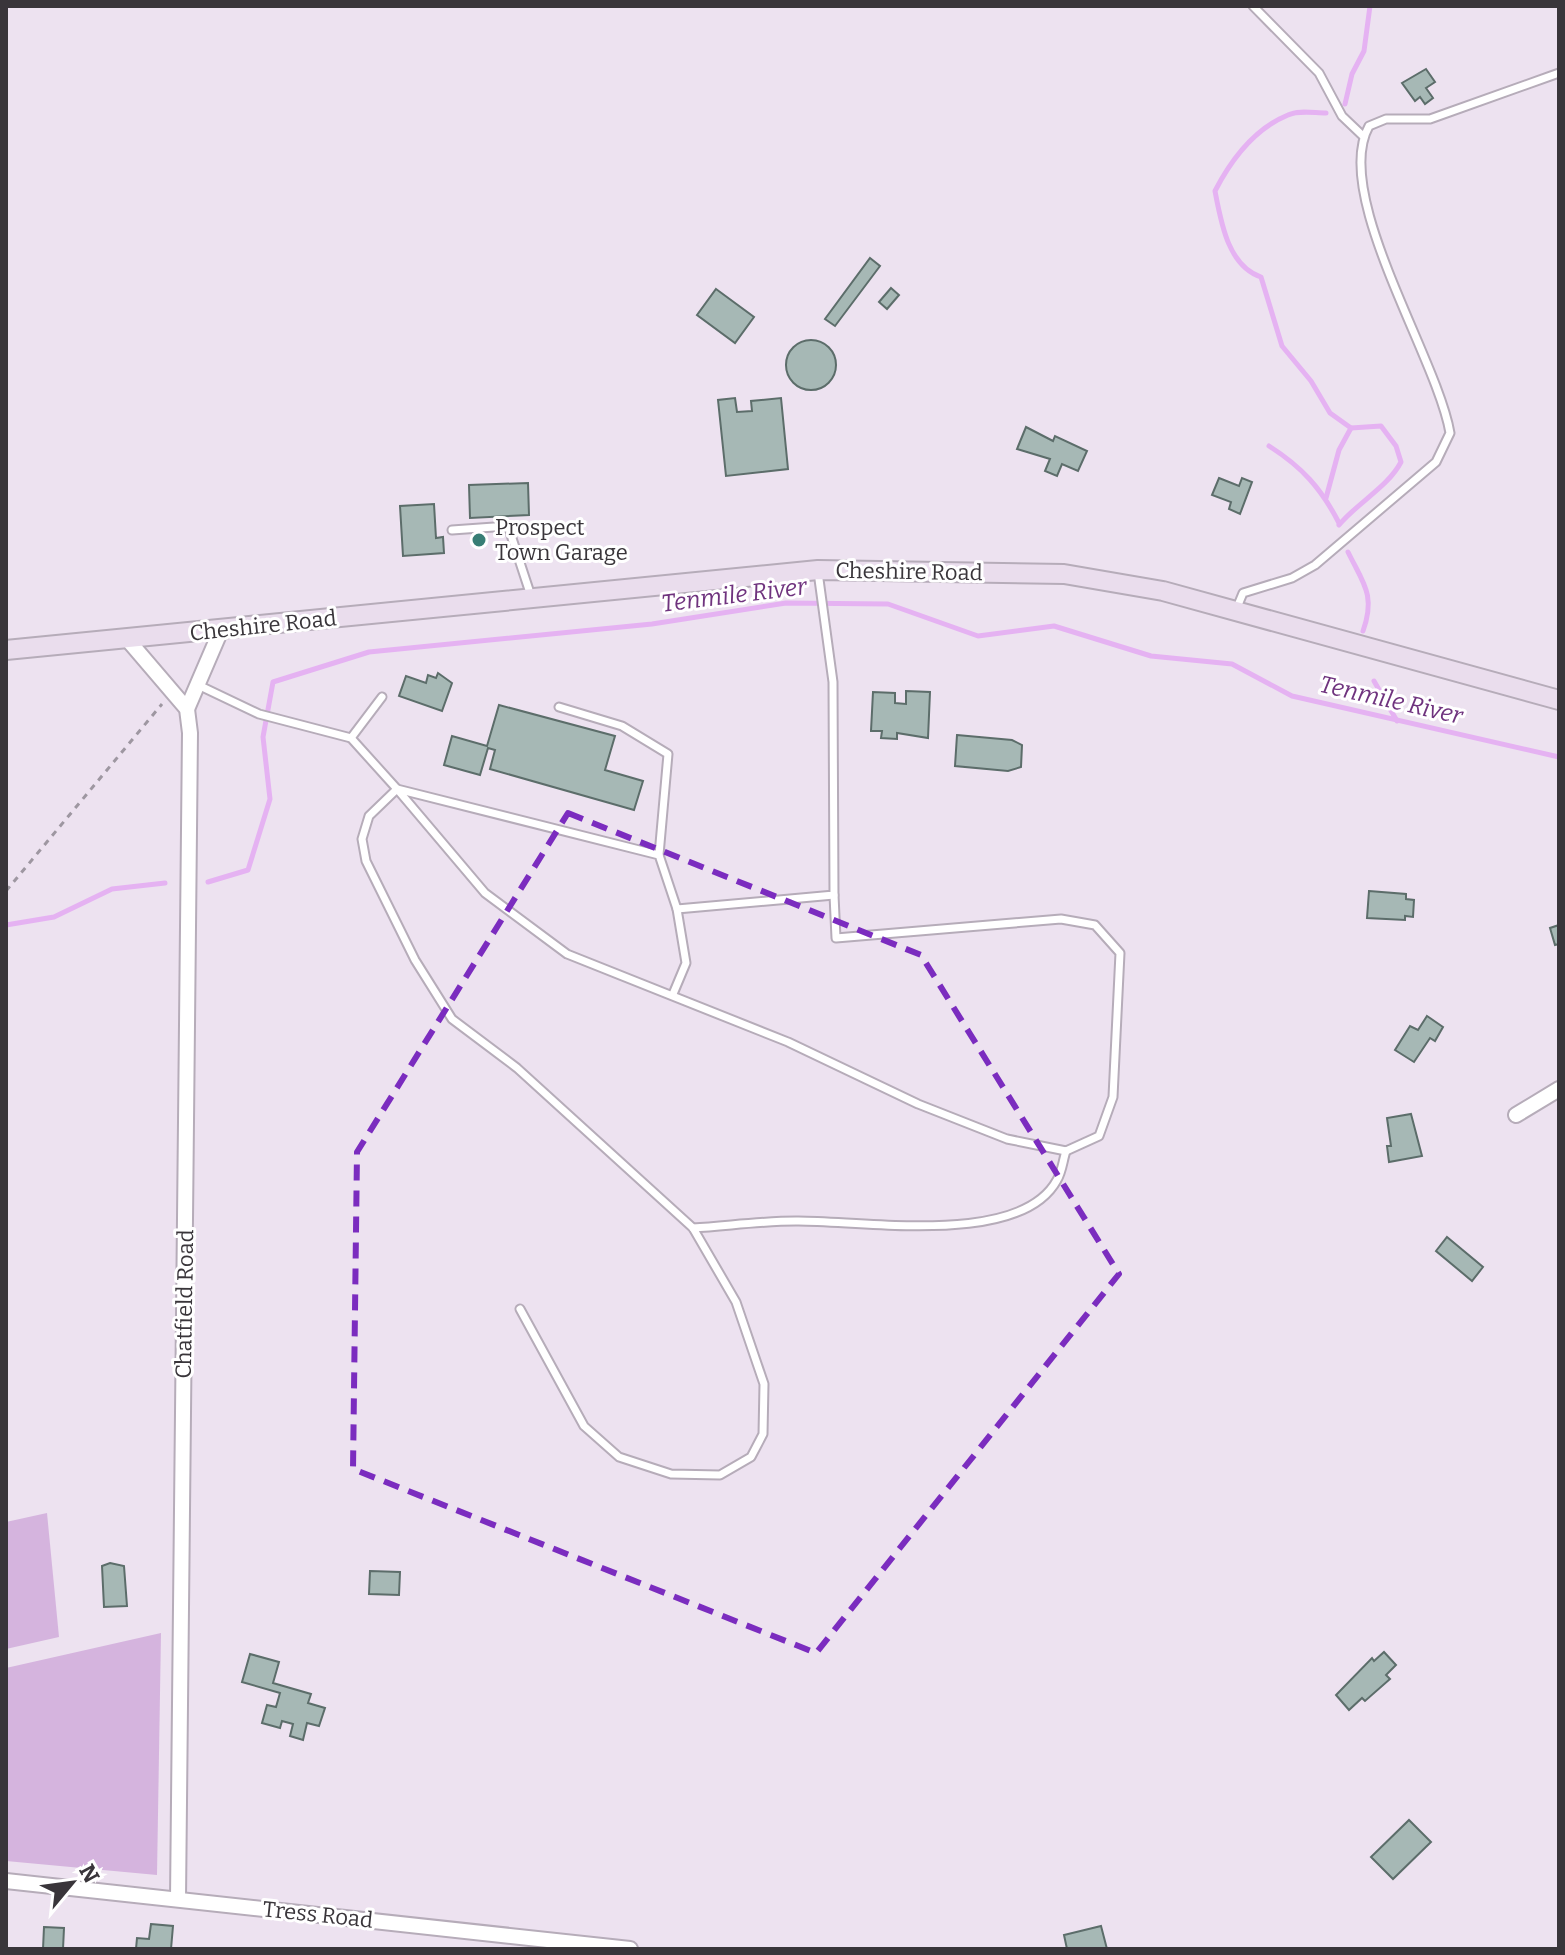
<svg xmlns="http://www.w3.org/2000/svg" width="1565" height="1955" viewBox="0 0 1565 1955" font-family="Bitter,serif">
  <rect width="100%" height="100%" fill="#ede2f0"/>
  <g fill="#d5b4de">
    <path d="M47,1513L59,1637L6,1649V1522Z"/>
    <path d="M161,1633L157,1875L6,1861V1668Z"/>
  </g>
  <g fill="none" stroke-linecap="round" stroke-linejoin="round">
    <g stroke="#e5b2f2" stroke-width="5">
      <path d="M1345,104L1352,74L1364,51L1370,6"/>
      <path d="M1326,113C1314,113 1298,110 1288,115C1254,129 1231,160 1215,191C1221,222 1228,266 1261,277L1282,346L1311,381L1330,413L1351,428L1381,426L1396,446L1401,462C1388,487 1357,503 1339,525"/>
      <path d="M1269,446C1302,467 1321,488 1339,523"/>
      <path d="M1326,498L1339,450L1351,428"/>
      <path d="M1348,552C1363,583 1376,595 1363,631"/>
      <path d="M1374,681L1397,721"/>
      <path d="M208,882L248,870L270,799L263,737L273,682L369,652L652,624L786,603L888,604L978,636L1054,626L1151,656L1232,664L1292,696L1559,757"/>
      <path d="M6,925L54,917L112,889L165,883"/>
    </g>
  </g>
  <g fill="#a6b8b5" stroke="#5c6d6a" stroke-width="2">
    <path d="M1426,69L1435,82L1426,88L1433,98L1425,104L1420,97L1415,101L1402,83Z"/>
    <path d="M870,258L880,266L835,326L825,319Z"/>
    <path d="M891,288L899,295L887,309L879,302Z"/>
    <path d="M716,289L754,317L735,343L697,315Z"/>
    <circle cx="811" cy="365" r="25"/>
    <path d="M735,398L737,412L752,411L751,401L781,398L788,469L726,476L718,400Z"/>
    <path d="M1026,427L1053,441L1055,436L1087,451L1078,471L1062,464L1057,476L1045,471L1050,459L1017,449Z"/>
    <path d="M1219,478L1239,486L1242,478L1252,482L1240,514L1229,509L1231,502L1212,495Z"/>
    <path d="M528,483L529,515L470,518L469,485Z"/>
    <path d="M434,504L436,538L443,537L444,553L403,556L400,506Z"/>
    <path d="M438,673L452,683L442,711L399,696L406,676L426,683L428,675L436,678Z"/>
    <path d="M906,691L930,692L928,738L897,733V739L881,738L882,731H871L873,692L895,693V703L906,704Z"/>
    <path d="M499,705L615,736L605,770L643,781L634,810L490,769L495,750L488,748L480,775L444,765L452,736L487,746Z"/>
    <path d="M957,735L1012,740L1022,745L1021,767L1008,771L955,766Z"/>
    <path d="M1369,891L1406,894V899L1414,900L1413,917L1405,916V920L1367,918Z"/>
    <path d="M1559,925V944L1555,945L1550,928Z"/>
    <path d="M1427,1016L1443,1027L1435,1041L1430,1038L1414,1062L1395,1050L1410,1026L1418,1030Z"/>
    <path d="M1411,1114L1422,1156L1389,1162L1387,1146H1391L1387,1118Z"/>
    <path d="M1447,1237L1483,1267L1472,1281L1436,1251Z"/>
    <path d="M110,1563L124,1566L127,1606L104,1607L102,1566Z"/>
    <path d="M370,1571L400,1572L399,1595L369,1594Z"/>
    <path d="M1384,1652L1396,1665L1386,1675L1390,1679L1365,1701L1362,1698L1349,1710L1336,1695L1372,1658L1374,1661Z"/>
    <path d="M250,1654L279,1662L273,1683L311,1694L308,1703L325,1708L319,1726L307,1723L303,1740L290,1736L293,1724L282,1721L280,1728L262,1723L267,1705L276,1707L280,1693L242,1682Z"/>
    <path d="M1409,1820L1431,1842L1393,1879L1371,1857Z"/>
    <path d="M151,1924L173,1926L171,1949H136L137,1938L149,1939Z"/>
    <path d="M1101,1926L1107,1949H1067L1064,1935Z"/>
    <path d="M44,1927L64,1928L63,1949H43Z"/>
  </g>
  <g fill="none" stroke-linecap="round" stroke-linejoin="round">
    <defs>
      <g id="service">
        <path d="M1253,6L1319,73L1342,116L1363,136"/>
        <path d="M452,530L508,526L531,596"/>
        <path d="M1236,610L1243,593L1292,578L1315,565L1436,462L1450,433C1437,357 1331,194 1369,126L1386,119H1430L1559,73"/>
        <path d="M196,684L259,714L351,738L397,789L659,855L677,909L834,895L833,682L818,572"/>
        <path d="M559,707L622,726L668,754L659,855"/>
        <path d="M351,738L382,697"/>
        <path d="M673,994L686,963L677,909"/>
        <path d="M693,1228C727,1226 762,1221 796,1221C860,1220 1020,1248 1057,1180C1062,1172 1063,1160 1066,1151"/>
        <path d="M520,1309L584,1426L619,1457L671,1474L720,1475L751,1457L763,1434L764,1384L736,1302L693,1228L517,1068L452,1019L415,960L366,861L362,839L369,816L397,789L485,893L567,954L788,1042L918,1104L1007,1139L1066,1151L1099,1136L1113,1097L1120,953L1095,925L1061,919L836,938L834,895"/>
      </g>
      <g id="minor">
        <path d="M128,640L187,709L190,733L178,1899"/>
        <path d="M187,709L221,630"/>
        <path d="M1516,1115L1559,1089"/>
        <path d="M6,1881L630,1949"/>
      </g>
      <path id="secondary" d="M6,650L818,570L1064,574L1163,591L1559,700"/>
    </defs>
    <use href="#service" stroke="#b6acb9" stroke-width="11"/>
    <use href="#minor" stroke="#b6acb9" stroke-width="18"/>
    <use href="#secondary" stroke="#b6acb9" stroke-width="22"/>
    <path stroke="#9e97a1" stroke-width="3" stroke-dasharray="6 6" stroke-linecap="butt" d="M6,891L162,704"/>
    <use href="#service" stroke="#fff" stroke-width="7"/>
    <use href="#minor" stroke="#fff" stroke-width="14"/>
    <use href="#secondary" stroke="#eadded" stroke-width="18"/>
  </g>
  <path fill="none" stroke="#7b2cbf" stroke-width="6" stroke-dasharray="16 10" stroke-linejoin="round" d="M568,813L921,955L1119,1274L816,1653L353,1469L357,1152Z"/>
  <circle fill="#387e75" stroke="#fff" stroke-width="3" cx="479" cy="540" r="8"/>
  <g text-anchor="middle" stroke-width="6" stroke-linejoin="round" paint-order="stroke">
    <g font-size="22" fill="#39353a" stroke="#fff" text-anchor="start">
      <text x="495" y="535">Prospect<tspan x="495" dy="25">Town Garage</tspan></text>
    </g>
    <g font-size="22" fill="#39353a" stroke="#fff">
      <text transform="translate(909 571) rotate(1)" y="8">Cheshire Road</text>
      <text transform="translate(263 625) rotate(-6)" y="8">Cheshire Road</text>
      <text transform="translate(184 1304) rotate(-89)" y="8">Chatfield Road</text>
      <text transform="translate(318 1914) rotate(6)" y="8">Tress Road</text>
    </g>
    <g font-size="24" font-style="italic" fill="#6f337e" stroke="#fff">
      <text transform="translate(734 595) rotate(-7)" y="8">Tenmile River</text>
      <text transform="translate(1391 700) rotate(13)" y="8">Tenmile River</text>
    </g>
  </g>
  <rect width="1565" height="1955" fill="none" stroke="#39353a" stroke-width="16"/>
  <g transform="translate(72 1883) rotate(61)" stroke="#ffffff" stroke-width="6" paint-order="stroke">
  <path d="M0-6L14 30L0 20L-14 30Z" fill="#39353a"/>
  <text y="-12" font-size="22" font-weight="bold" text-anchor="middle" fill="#39353a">N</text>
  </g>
</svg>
